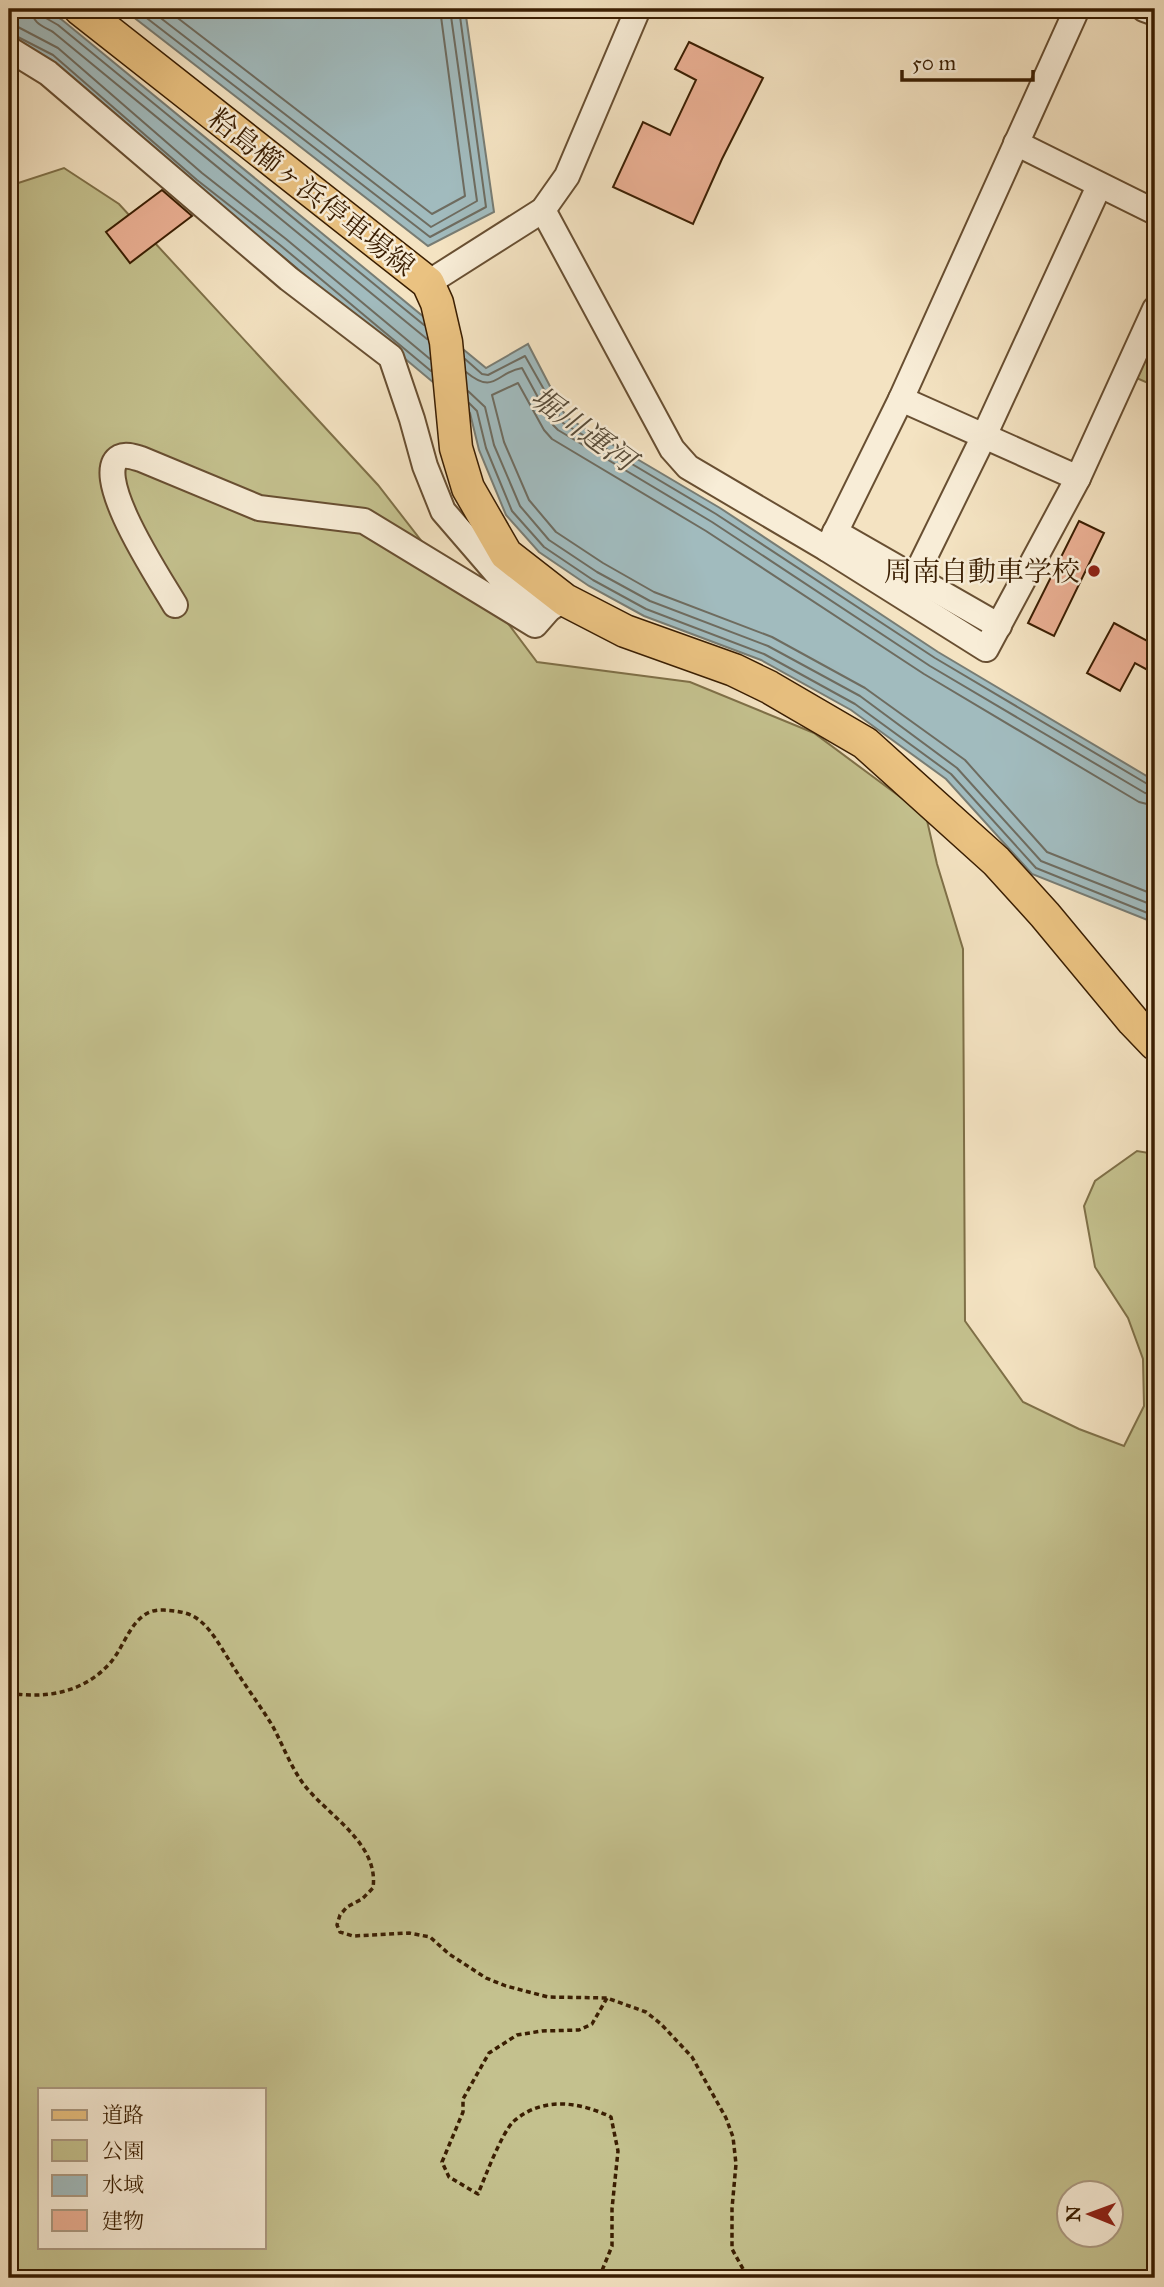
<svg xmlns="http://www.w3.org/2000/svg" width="1164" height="2287" viewBox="0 0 1164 2287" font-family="'IM FELL Great Primer','Noto Serif JP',serif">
  <rect width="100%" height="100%" fill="#f4e3c2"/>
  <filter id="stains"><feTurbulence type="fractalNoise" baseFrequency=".00286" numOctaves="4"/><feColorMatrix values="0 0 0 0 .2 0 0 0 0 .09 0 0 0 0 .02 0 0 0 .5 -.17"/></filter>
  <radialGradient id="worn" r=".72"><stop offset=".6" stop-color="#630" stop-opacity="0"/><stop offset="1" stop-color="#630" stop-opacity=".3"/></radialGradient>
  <g fill="#c4c18e" stroke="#7f7048" stroke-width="2" fill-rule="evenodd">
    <path d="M64,168L119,204L378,485L451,579L495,606L537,662L690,682L814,733L926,816L937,864L963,949L965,1321L1023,1402L1079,1429L1124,1446L1144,1406L1143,1359L1128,1318L1095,1267L1084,1206L1095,1181L1137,1151L1155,1154V2278H9V186ZM40,2089H264V2247H40ZM1070,2192H1112V2234H1070Z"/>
    <path d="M1155,311V386L1127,374Z"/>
  </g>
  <g fill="#a1bbbe" stroke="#787c73" stroke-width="2">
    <path d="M9,9H42L61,19L486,368L528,344L566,417L720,508L938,652L1155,781V923L1032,874L946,779L851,710L761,660L644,616L589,586L539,552L506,515L479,450L470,413L276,251L9,40Z"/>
    <path d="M123,9H465L494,212L428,246Z"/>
  </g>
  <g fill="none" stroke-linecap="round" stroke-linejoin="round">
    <g stroke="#6e6c60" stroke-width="2">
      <path d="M32,9C32,23 42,26 53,32L427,339"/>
      <path d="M41,9L44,17L58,25L424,325"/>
      <path d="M135,9L430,237L486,207L459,9"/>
      <path d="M149,9L431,227L477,201L450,9"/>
      <path d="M166,9L432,214L465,196L440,9"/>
      <path d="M9,25L18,27L58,48L202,173L286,239L430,359"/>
      <path d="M9,34L14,35L53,55L197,180L280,245L431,371"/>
      <path d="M465,359L482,374L488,375L525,356L563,423L716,514L935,658L1149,785L1155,786"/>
      <path d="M466,372C495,396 496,372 522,368L553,425L558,430L712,522L930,666L1145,793L1155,795"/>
      <path d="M468,391L485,407L494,445L520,506L549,540L597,572L650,601L768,646L860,696L957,768L1041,861L1155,906"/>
      <path d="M469,403L477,411L486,448L512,511L544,547L593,580L646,609L764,654L855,704L951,774L1036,868L1155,916"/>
      <path d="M1155,806L1139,802L924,674L706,531L552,439L544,430L518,383L492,395L504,442L529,500L556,532L603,563L654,592L772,637L865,688L965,760L1047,852L1155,895"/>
    </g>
  </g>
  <g fill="#ebb094" stroke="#3a1e02" stroke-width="2">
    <path d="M689,42L763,78L722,159L693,224L613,187L643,122L670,135L696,80L675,69Z"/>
    <path d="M162,190L192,216L130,263L106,232Z"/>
    <path d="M1079,521L1104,533L1054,636L1028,623Z"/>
    <path d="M1114,623L1155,645V674L1135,663L1120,691L1087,673Z"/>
  </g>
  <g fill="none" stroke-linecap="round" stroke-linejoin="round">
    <defs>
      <g id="minor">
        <path d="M1144,9L1155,13"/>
        <path d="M9,49L48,73L289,279L391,357L412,419L425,466L443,511L512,591L549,609"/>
        <path d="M1016,143L1155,212"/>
        <path d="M543,210L672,449L688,467L827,549L986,649L1078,478L1155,309"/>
        <path d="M428,283L543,210L567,176L638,9"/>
        <path d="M901,399L1078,478"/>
        <path d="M835,532L999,626"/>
        <path d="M827,549L901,399L1077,9"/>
        <path d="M905,597L984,436L1099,186"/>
        <path d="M175,605C163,584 89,474 120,457C126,454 134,457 141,459L259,508L364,521L535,625L549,609L561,602"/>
      </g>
      <path id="major" d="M80,9L428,283L437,303L446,342L456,448L468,488L506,554L565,600L625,631L734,670L769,687L865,743L996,861L1045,915L1133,1021L1155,1044"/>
    </defs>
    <use href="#minor" stroke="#684f32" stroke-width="28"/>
    <use href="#major" stroke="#3a1e02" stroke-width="35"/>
    <g stroke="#3a1e02" stroke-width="3.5" stroke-dasharray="5 3.5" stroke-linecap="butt">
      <path d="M9,1693C46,1699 84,1693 111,1662C127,1643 133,1608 164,1610C177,1611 189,1612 199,1620C213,1631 221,1648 231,1663C244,1684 259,1704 272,1725C283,1745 291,1768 305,1786C330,1817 379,1844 373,1888L362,1899L347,1907L340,1915L337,1925L340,1932L353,1936L409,1933L430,1937L449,1954L486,1978L506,1986L548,1997L607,1998L646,2012L661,2024L692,2057L726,2118L733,2137L736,2164L732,2208V2249L748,2278"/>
      <path d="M599,2278L612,2246V2209L618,2151L611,2117C580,2102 543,2096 514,2121C502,2132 485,2177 478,2194L449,2177L442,2162L463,2112V2099L489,2053L517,2035L542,2031L579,2030L592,2024L607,1998"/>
    </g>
    <use href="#minor" stroke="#f8edd7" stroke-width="24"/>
    <use href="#major" stroke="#eac281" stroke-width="32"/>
  </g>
  <circle fill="#8f2418" stroke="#f8edd7" stroke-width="2.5" cx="1094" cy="571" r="7"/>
  <g text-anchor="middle" stroke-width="5" stroke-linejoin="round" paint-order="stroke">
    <g font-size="28" fill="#3a1e02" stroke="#f8edd7">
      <text transform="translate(312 192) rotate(38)" y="10">粭島櫛ヶ浜停車場線</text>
    </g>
    <g font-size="28" fill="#3a1e02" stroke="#f8edd7" text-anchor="end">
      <text x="1080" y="581">周南自動車学校</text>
    </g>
    <g font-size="30" font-style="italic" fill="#594d3a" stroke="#f8edd7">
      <text transform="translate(583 429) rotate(36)" y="10">堀川運河</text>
    </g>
  </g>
  <rect width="1164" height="2287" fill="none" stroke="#f4e3c2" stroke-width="35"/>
  <rect x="10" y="10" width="1143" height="2266" fill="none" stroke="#3a1e02" stroke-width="3.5"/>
  <rect x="18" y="18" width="1129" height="2252" fill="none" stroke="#3a1e02" stroke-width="2"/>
  <rect x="38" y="2088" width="228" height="161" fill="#f8edd7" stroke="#ac9a82" stroke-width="2"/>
  <rect x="52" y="2110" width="35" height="10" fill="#eac281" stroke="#ac9a82" stroke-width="2"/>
  <text x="102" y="2122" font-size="21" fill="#3a1e02">道路</text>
  <rect x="52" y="2140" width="35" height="21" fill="#c4c18e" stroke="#ac9a82" stroke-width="2"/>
  <text x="102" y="2158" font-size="21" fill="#3a1e02">公園</text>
  <rect x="52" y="2175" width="35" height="21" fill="#a1bbbe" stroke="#ac9a82" stroke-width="2"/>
  <text x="102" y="2192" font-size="21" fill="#3a1e02">水域</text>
  <rect x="52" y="2210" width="35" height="21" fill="#ebb094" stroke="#ac9a82" stroke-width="2"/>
  <text x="102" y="2228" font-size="21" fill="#3a1e02">建物</text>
  <g transform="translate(1090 2214) rotate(271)"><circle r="33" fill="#f8edd7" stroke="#ac9a82" stroke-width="2"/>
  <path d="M0-5L12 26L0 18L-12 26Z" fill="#8f2418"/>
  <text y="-10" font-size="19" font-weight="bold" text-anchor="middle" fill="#3a1e02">N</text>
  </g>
  <path d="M902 70v10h131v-10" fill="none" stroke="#3a1e02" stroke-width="3.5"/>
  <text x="912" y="70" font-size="21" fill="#3a1e02" stroke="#f8edd7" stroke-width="5" paint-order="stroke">50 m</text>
  <rect width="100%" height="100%" filter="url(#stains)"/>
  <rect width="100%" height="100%" fill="url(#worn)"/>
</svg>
